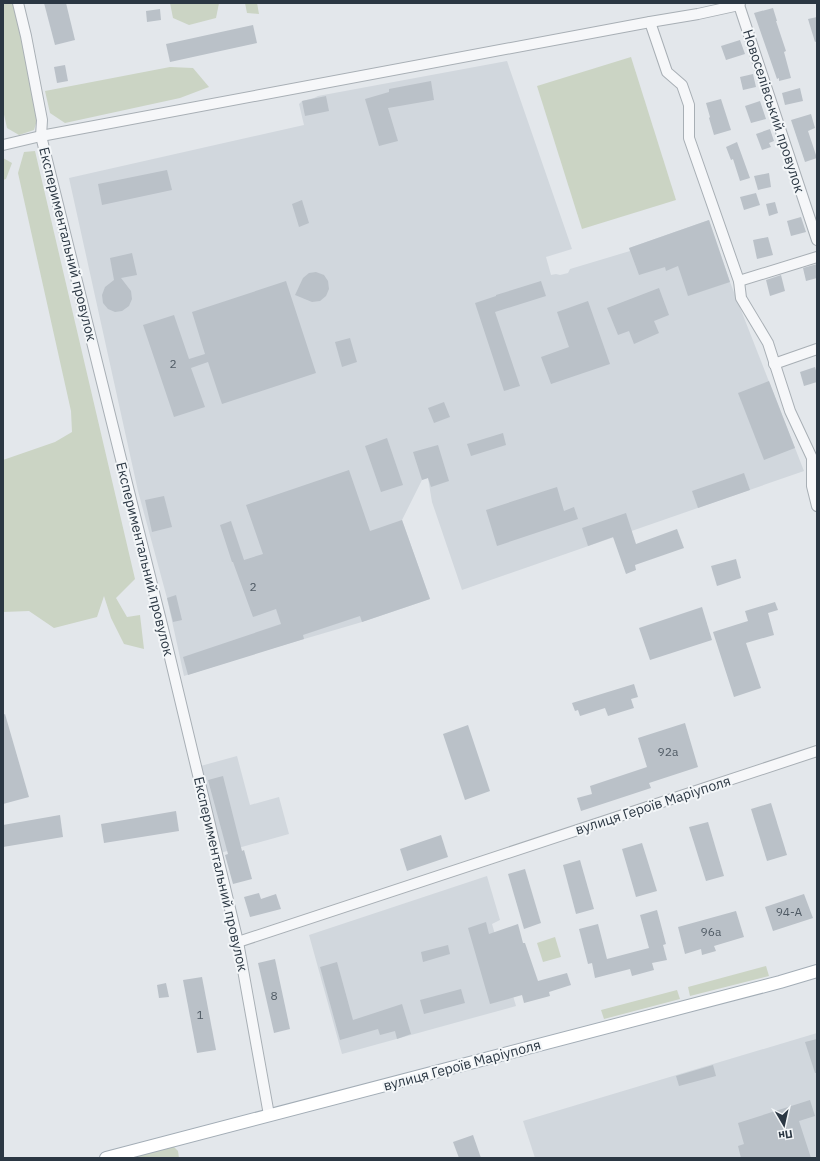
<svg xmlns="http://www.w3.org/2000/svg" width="820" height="1161" viewBox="0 0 820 1161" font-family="'IBM Plex Sans',sans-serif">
  <rect width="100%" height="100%" fill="#e3e7eb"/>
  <g fill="#d1d7dd">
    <path d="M507,61L572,249L546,257L551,275L556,274L560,275L568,273L570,269L630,251L629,248L709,220L730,282L804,471L462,590L432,502L428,478L422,480L402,520L430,599L362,622L250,655L184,676L167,598L138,491L69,178L304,125L299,104L302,101L314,98L318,96Z"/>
    <path d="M237,756L250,805L279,797L289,834L220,853L197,767Z"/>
    <path d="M487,876L500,920L492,924L516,1006L342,1054L309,935Z"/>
    <path d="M817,1033V1158H535L523,1121Z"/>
  </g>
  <g fill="#cbd4c4">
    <path d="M3,3H15L38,117L34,130L19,135L7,128L3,110Z"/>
    <path d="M170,3H219L216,18L189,25L173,18Z"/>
    <path d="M245,3H257L259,14L247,13Z"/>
    <path d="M631,57L676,200L582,229L537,86Z"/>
    <path d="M170,67L193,68L209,87L180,98L65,123L50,113L45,91Z"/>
    <path d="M35,151L135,579L116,598L127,617L140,615L144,649L124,644L111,618L104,596L97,617L54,628L29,611L3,612V460L55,442L72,432L71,411L18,173L24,152Z"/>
    <path d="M3,158L12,163L6,179L3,180Z"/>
    <path d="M555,937L561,957L543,962L537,943Z"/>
    <path d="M766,966L769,976L690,996L688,987Z"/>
    <path d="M677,990L680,999L604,1019L601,1010Z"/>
    <path d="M173,1146L178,1151L179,1158H120Z"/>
  </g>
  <g fill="#bac1c8">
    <path d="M44,3H66L75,40L55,45Z"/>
    <path d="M773,8L777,21H776L786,51L784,52L791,78L779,81V78L777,79L754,13Z"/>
    <path d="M160,9L161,20L147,22L146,11Z"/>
    <path d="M817,17V41L815,42L808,19Z"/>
    <path d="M253,25L257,43L170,62L166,44Z"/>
    <path d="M740,40L745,54L726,60L721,46Z"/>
    <path d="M65,65L68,81L57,83L54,67Z"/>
    <path d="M753,74L756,87L743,90L740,77Z"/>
    <path d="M431,81L434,100L388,108L398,141L379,146L365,99L389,92V89Z"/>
    <path d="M800,88L803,101L785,105L782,93Z"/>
    <path d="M326,96L329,111L305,116L302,101Z"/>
    <path d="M721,99L731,130L714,135L709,118L710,117L706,103Z"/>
    <path d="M760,101L766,119L751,123L745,106Z"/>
    <path d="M811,114L815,128L808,131L817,158L805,162L791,120Z"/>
    <path d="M770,129L774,141L769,143L771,147L762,150L756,134Z"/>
    <path d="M737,142L750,178L740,181L733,159L731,160L726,147Z"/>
    <path d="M167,170L172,190L102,205L98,184Z"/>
    <path d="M769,173L771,187L758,190L754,176Z"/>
    <path d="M756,193L760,205L744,210L740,197Z"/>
    <path d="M302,200L309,223L299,227L292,204Z"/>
    <path d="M775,202L778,213L769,216L766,204Z"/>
    <path d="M801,217L806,232L791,236L787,221Z"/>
    <path d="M709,220L730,282L688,296L678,266L666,271L665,267L639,275L629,248Z"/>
    <path d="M768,237L773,255L757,259L753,240Z"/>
    <path d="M132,253L137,275L121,278L131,291L132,299L129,306L122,311L115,312L108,309L103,303L102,295L105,287L114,280L110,258Z"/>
    <path d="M817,264V278L806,281L803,268Z"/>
    <path d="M316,272L324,275L328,281L329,289L326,296L320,301L312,302L295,295L303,278L309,273Z"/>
    <path d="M781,275L785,291L770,296L766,280Z"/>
    <path d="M286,281L316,373L222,404L208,362L191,368L205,407L174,417L143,325L174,315L189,359L205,354L192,312Z"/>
    <path d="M541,281L546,296L495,312L520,386L504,391L475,303L496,296V295Z"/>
    <path d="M659,288L669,315L654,321L659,333L634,344L629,331L618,335L607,308Z"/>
    <path d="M588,301L610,364L551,384L541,357L569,347L557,312Z"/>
    <path d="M350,338L357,362L342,367L335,342Z"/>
    <path d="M815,367L817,374V382L804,386L800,372Z"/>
    <path d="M769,381L795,448L764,460L738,393Z"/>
    <path d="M444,402L450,417L434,423L428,408Z"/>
    <path d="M503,433L506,445L471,456L467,444Z"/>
    <path d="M387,438L403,485L381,492L365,446Z"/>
    <path d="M438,445L449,481L431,487L428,478L422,480L413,452Z"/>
    <path d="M349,470L370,531L402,520L430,599L362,622L360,616L303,635L304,639L188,675L183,657L281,624L276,609L253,617L233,562H232L220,525L231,521L244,560L263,554L246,505Z"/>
    <path d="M744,473L750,490L698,508L692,491Z"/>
    <path d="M557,487L564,511L574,507L578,519L497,546L486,510Z"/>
    <path d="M164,496L172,527L152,532L145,500Z"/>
    <path d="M626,513L636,544L677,529L684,548L635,565L636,570L626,574L613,537L588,546L582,528Z"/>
    <path d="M736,559L741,578L717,586L711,566Z"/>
    <path d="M176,595L182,620L173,622L167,598Z"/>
    <path d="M775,602L778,610L768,613L774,635L746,643L761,688L734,697L713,632L748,621L745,611Z"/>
    <path d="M702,607L712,640L650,660L639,628Z"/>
    <path d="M634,684L638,697L631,699L634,708L608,716L605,708L580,716L578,710L575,711L572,703Z"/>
    <path d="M5,714L29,797L3,804V715Z"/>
    <path d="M685,723L698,767L649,783L651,788L581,811L577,798L592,794L590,786L647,767L638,738Z"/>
    <path d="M468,725L490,791L465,800L443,734Z"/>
    <path d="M223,776L242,851L244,850L252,879L233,884L225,855L228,854L208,780Z"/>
    <path d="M771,803L787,855L767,861L751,809Z"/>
    <path d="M176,811L179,831L104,843L101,824Z"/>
    <path d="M60,815L63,837L3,847V825Z"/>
    <path d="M708,822L724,876L706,881L689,827Z"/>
    <path d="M441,835L448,857L407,871L400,849Z"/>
    <path d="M642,843L657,891L636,897L622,849Z"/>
    <path d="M580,860L594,909L576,914L563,865Z"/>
    <path d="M525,869L541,923L524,929L508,874Z"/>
    <path d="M259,893L261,899L276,894L281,909L250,917L244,897Z"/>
    <path d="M804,894L813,918L773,931L765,907Z"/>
    <path d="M657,910L666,944L663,945L667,960L652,963L654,970L632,976L630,969L595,978L592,963L588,964L579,929L598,924L607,959L649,948L640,915Z"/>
    <path d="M736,911L744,937L714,946L716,951L702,955L701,949L685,954L678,927Z"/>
    <path d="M486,922L489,934L518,924L523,943H525L538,981L567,973L571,985L549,992L550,996L524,1003L522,995L490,1004L468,928Z"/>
    <path d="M448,945L450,954L423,962L421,952Z"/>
    <path d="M275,959L290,1029L274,1033L258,963Z"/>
    <path d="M337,962L353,1020L402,1004L411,1034L397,1039L395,1031L380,1035L378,1029L340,1040L320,967Z"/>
    <path d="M202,977L216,1050L197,1053L183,980Z"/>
    <path d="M166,983L169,997L159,998L157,985Z"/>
    <path d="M461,989L465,1003L424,1014L420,1000Z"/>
    <path d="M817,1039V1073H815L805,1042Z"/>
    <path d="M713,1065L716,1076L679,1086L676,1076Z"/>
    <path d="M810,1100L815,1116L799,1121L811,1158H741L738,1146L744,1144L738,1123Z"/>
    <path d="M473,1135L481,1158H459L453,1142Z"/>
  </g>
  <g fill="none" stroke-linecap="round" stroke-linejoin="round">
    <defs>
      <g id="minor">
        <path d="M18,3L26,36L42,120L41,136L167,645L238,942L269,1115"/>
        <path d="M739,5L817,240"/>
        <path d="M650,22L667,72L682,85L689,105V138L739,281L741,298L768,343L790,411L812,458V486L817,506"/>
        <path d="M3,145L41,136L650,22L698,14L739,5L740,3"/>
        <path d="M739,281L817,257"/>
        <path d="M774,364L817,349"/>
        <path d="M238,942L817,751"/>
      </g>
      <path id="major" d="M106,1158L688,1006L780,982L817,971"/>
    </defs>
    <use href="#minor" stroke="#a8afb5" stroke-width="12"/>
    <use href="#major" stroke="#a3adb6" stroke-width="14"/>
    <use href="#minor" stroke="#f6f7f9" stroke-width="10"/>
    <use href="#major" stroke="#fff" stroke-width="12"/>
  </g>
  <g text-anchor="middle" stroke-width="4" stroke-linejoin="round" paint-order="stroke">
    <g font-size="12" fill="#4f5a64">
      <text x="173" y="368">2</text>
      <text x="253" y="591">2</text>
      <text x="668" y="756">92а</text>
      <text x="789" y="916">94-А</text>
      <text x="711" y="936">96а</text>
      <text x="274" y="1000">8</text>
      <text x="200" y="1019">1</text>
    </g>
    <g font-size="14" fill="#2b3743" stroke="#f3f6f8">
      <text transform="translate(774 111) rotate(72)" y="5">Новоселівський провулок</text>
      <text transform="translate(68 244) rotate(76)" y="5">Експериментальний провулок</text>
      <text transform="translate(145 559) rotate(76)" y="5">Експериментальний провулок</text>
      <text transform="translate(653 805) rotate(-18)" y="5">вулиця Героїв Маріуполя</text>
      <text transform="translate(221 874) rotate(77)" y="5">Експериментальний провулок</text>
      <text transform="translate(462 1065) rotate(-15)" y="5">вулиця Героїв Маріуполя</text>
    </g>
  </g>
  <rect width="820" height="1161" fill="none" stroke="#2b3743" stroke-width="8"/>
  <g transform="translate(784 1125) rotate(171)" stroke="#f3f6f8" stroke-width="3" paint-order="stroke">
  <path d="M0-3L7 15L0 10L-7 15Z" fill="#2b3743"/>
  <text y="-6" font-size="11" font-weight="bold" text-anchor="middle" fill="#2b3743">Пн</text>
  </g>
</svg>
